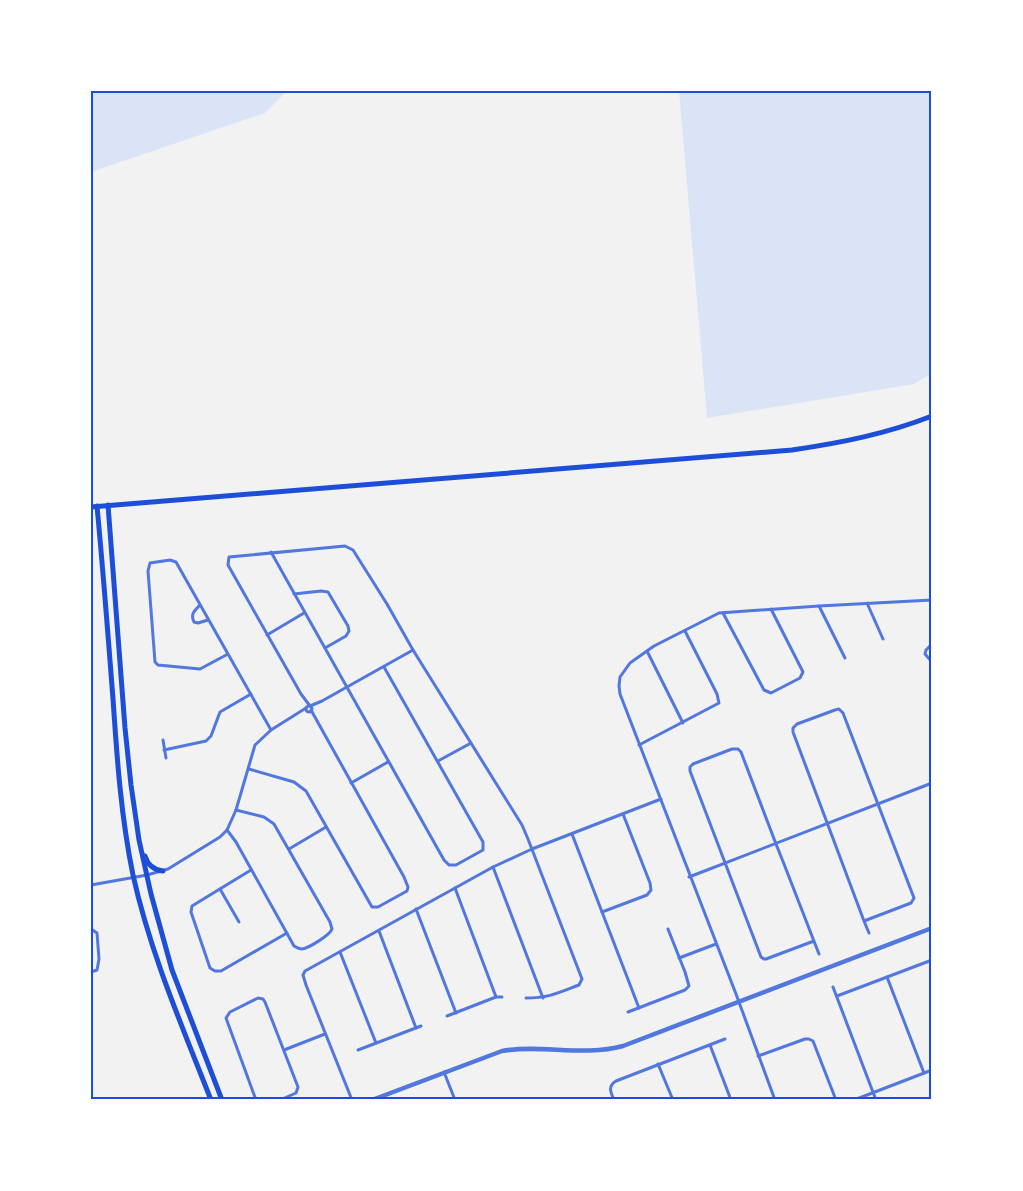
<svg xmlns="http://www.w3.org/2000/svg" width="1023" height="1191" viewBox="0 0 1023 1191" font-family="Karla,sans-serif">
  <rect width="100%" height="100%" fill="#f2f2f2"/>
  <g fill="#dbe4f7">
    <path d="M91,91H287L265,113L91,172Z"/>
    <path d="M679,91H932V373L914,384L707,418Z"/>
  </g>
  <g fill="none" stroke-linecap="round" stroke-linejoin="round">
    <g stroke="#5277de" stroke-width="3">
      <path d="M271,552L444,860L449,865H456L483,850V842L384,667"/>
      <path d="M294,594L321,591L328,592L348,626L349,631L346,636L325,648"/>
      <path d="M867,603L883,639"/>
      <path d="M200,605C195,610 190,614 194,622L198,623L208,620"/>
      <path d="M819,606L845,658"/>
      <path d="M723,613L764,690L771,693L800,678L803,672L771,609"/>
      <path d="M267,635L304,613"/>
      <path d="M932,644L926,650L925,654L932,662"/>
      <path d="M647,651L683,723"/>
      <path d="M228,654L176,562L170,560L150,563L148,571L155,662L158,665L200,669L228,654L271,730"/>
      <path d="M310,706L301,694L228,565L229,557L345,546L353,550L387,604L413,650L522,825L528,839L582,979L579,985C558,993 549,998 526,998"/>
      <path d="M310,706L322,701L413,650"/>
      <circle cx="309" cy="709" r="3"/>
      <path d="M163,740L166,758"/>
      <path d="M639,745L719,703L717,694L685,631"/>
      <path d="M164,750L206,741L211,736L220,712L251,694"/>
      <path d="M438,761L471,743"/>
      <path d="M249,769L294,782L306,791L372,907H378L407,891L408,887L404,877L311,710"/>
      <path d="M351,783L388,762"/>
      <path d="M227,830L236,842L294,946C297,948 298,949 302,949C309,948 330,935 332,929L330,922L274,824L264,817L236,810"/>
      <path d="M572,834L639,1008"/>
      <path d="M289,849L326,827"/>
      <path d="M493,867L543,998"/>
      <path d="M251,870L192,906L191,912L210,968L215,971H221L287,933"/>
      <path d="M689,877L932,783"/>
      <path d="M91,885L147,875L168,869L220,837L227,830L236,810L255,745L271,730L306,708"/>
      <path d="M455,888L496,997"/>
      <path d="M220,889L239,922"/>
      <path d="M416,909L456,1013"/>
      <path d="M602,912L647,895L651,890L650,883L623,814"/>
      <path d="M864,921L911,903L914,898L843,713L839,709L835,710L797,724L793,728V732L864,921L869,933"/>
      <path d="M91,929L97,933L99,959L97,970L91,972"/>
      <path d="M379,931L416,1028"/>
      <path d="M814,941L766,959H764L761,957L690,771V767L693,764L732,749H738L741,752L776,844L784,864L819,954"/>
      <path d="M340,952L376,1043"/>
      <path d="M679,958L716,944"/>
      <path d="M887,977L924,1073"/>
      <path d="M833,987L876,1100"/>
      <path d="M837,996L932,960"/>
      <path d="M628,1012L685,990L689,986L685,972L668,929"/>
      <path d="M447,1016L496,997H502"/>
      <path d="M710,1045L731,1100"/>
      <path d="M284,1050L325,1034"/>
      <path d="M358,1050L421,1026"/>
      <path d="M758,1056L805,1039H809L813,1041L836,1100"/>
      <path d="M658,1064L673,1100"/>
      <path d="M444,1072L455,1100"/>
      <path d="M256,1100L226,1018L230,1012L258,998L263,999L265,1002L298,1087L296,1093L280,1100"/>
      <path d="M352,1100L306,985L303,975L305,971L493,867L532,849L661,799"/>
      <path d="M614,1100C610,1091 608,1086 616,1081L725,1039"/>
      <path d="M775,1100L736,994L620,694L619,686L620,677L630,663L654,646L719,613L819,606L932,600"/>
      <path d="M854,1100L932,1070"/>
    </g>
    <path stroke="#5277de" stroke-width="4.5" d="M372,1100L502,1051C542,1044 583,1057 623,1046L932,928"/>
    <g stroke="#1d4ed8" stroke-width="5">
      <path d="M108,505L125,728L131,785L139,840L151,894L172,970L222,1100"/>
      <path d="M97,506C103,570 108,634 113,699C117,758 121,817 133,875C150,952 182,1026 211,1100"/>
      <path d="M145,856C148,866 154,870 163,871"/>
    </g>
    <path stroke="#1d4ed8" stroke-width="5" d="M91,507L792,450C840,443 886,434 932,416"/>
  </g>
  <rect width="1023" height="1191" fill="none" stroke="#ffffff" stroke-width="185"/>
  <rect x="92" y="92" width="838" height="1006" fill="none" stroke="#1d4ed8" stroke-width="2"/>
</svg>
